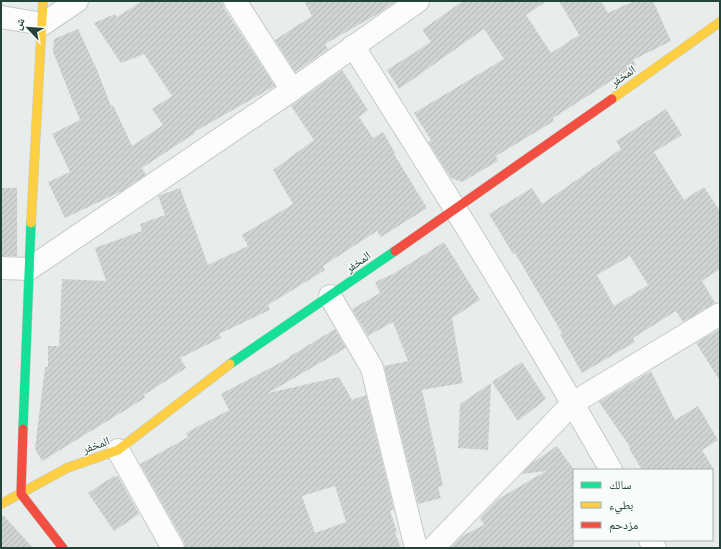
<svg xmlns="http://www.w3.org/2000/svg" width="721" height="549" viewBox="0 0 721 549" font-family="'Work Sans','Noto Naskh Arabic',sans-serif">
  <defs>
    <pattern id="building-hatch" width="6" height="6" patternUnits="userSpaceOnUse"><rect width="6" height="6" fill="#cfd4d2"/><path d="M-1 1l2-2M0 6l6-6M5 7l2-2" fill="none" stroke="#b2b7b5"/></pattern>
  </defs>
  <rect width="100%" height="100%" fill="#e8edeb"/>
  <g fill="url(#building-hatch)" fill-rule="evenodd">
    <path d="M142,1H222L224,8L275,86L194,132L195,133L142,168L146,175L122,191L65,218L48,182L70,172L52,134L80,120L53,52L54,39L78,29L97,70L111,106L113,105L132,146L163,125L152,109L172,96L144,54L121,63L94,23L115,14L117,17Z"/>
    <path d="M304,1H396L381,12L325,44L328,49L295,72L275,40L312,16Z"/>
    <path d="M463,1H547L526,15L551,53L579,35L559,1H601L608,13L634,1H653L671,41L633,60L636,65L553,118L554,121L496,156L498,161L462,182L451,178L428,142L431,140L414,113L504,59L484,29L399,89L387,70L431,42L422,30Z"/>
    <path d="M342,70L368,110L359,117L373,138L383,132L395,153L394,154L427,208L381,237L377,231L323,266L325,270L268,305L270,310L219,334L221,338L180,358L186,368L144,395L145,398L42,461L35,449L45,367H48V346H59L62,279L106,281L95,248L142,231L140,224L165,215L158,196L180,188L208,265L248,246L242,235L293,204L273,170L314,140L291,106Z"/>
    <path d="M666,109L682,135L654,152L684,200L704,187L720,211V269L702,281L715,303L683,322L676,311L633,338L635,342L582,373L560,334L562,333L515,253L513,254L489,214L532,188L542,204L621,149L616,141ZM630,256L648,285L614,306L597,275Z"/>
    <rect x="1" y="188" width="16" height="68"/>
    <path d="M444,242L480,300L452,318L463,383L422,390L443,486L438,487L441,498L418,504L384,366L408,361L393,322L368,336L352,309L380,293L375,282L393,274Z"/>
    <path d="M335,329L346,348L268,393L339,377L352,400L366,395L394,510L390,511L397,532L395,533L401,548H185L184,542L140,464L188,437L186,433L229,410L221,394L289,358V357ZM335,486L346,522L315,533L302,496Z"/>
    <path d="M720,329V381L696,343Z"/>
    <path d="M522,362L546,399L518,421L492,382Z"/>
    <path d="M651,371L675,420L698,406L718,440L702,450L714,470H642L629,448L630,447L599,402Z"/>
    <path d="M491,383L488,450L458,448L460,404Z"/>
    <path d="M557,446L574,470V548H450L462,536L484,525L480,518L498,499L546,471L522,474L532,463Z"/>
    <path d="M114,476L115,478L118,476L139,514L114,531L88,493Z"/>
    <path d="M1,516H4L33,548H1Z"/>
  </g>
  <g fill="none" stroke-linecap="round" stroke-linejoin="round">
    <defs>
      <g id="street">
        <path d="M235,1L292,90"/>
        <path d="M1,17L43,24L77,1"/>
        <path d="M353,46C442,186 529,326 611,470"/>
        <path d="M1,268L29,269L292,90L418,1"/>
        <path d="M330,296L372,368L416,548"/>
        <path d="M118,450L173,548"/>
        <path d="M650,540L655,548"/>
        <path d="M433,548L573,403L720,314"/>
      </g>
      <g id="fast">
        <path d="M230,364L395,251"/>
        <path d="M23,429L31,223"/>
      </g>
      <g id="slow">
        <path d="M612,99L720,22"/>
        <path d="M31,223L43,1"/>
        <path d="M1,504L67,468L118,450L230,364"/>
      </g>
      <g id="jam">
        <path d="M395,251L612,99"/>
        <path d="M23,429L21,494L63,548"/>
      </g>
    </defs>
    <use href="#street" stroke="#c5cac8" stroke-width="24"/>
    <use href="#fast" stroke="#c3cbc8" stroke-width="10"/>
    <use href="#slow" stroke="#c3cbc8" stroke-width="10"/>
    <use href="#jam" stroke="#c3cbc8" stroke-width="10"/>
    <use href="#street" stroke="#fcfcfc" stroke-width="22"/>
    <use href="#fast" stroke="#16e098" stroke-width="9"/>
    <use href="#slow" stroke="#ffcf43" stroke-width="9"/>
    <use href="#jam" stroke="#f24e42" stroke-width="9"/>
  </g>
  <g text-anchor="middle" stroke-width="3" stroke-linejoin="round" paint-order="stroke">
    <g font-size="12" fill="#24423a" stroke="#f7fbf9">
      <text transform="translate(623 76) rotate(-35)" y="4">المخفر</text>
      <text transform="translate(358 262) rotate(-35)" y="4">المخفر</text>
      <text transform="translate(96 445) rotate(-20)" y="4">المخفر</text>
    </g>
  </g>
  <rect width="721" height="549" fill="none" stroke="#24423a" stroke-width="4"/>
  <rect x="573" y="469" width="140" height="72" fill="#f7fbf9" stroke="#a3b1ad"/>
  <rect x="581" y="482" width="20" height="6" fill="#16e098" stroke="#a3b1ad"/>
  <text x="609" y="489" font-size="12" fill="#24423a">سالك</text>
  <rect x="581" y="502" width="20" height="6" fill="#ffcf43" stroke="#a3b1ad"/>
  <text x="609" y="509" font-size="12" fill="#24423a">بطيء</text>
  <rect x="581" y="522" width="20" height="6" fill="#f24e42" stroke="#a3b1ad"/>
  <text x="609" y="529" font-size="12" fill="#24423a">مزدحم</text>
  <g transform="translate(28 28) rotate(295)" stroke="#f7fbf9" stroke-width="3" paint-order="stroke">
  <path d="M0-3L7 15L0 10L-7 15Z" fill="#24423a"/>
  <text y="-6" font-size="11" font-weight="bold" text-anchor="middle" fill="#24423a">ش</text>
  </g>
</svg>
